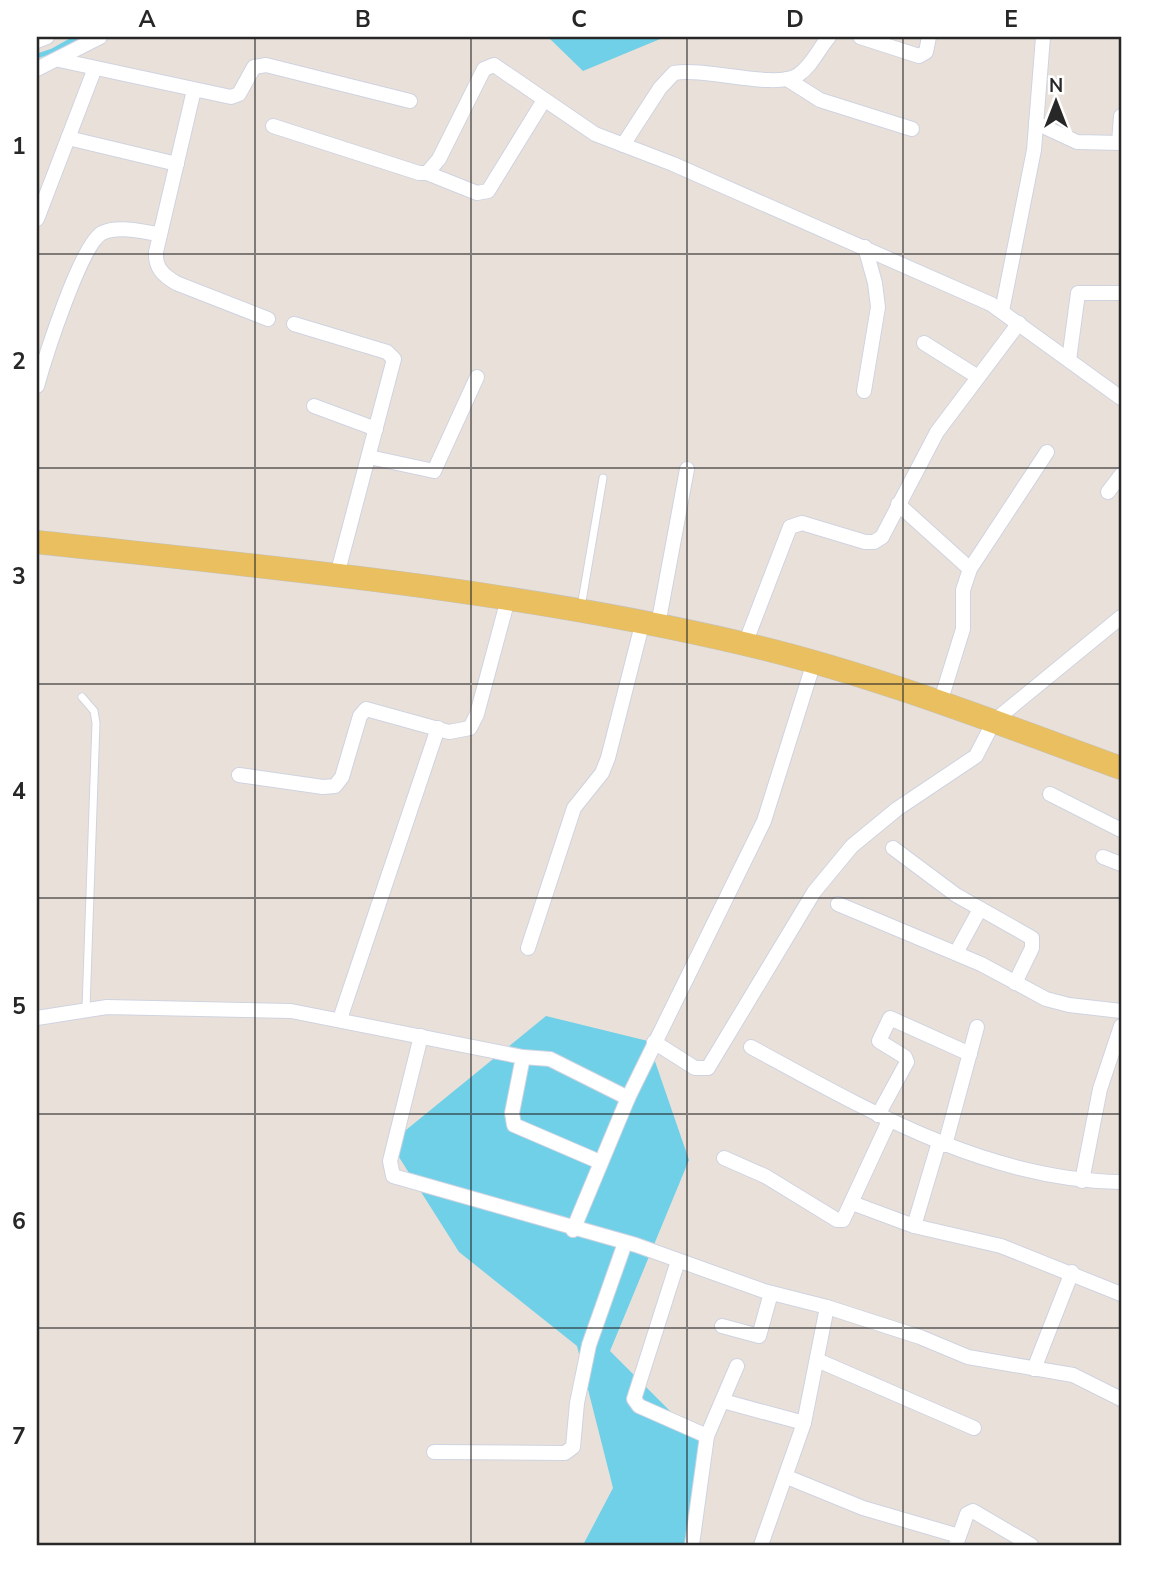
<svg xmlns="http://www.w3.org/2000/svg" width="1158" height="1582" viewBox="0 0 1158 1582" font-family="'Nunito Sans',sans-serif">
  <rect width="100%" height="100%" fill="#e9e1d9"/>
  <g fill="#70d0e8">
    <path d="M548,37H665L583,71Z"/>
    <path d="M546,1016L648,1041L689,1160L610,1351L707,1448L690,1545H583L613,1488L577,1346L459,1252L390,1143Z"/>
  </g>
  <g fill="none" stroke-linecap="round" stroke-linejoin="round">
    <path stroke="#70d0e8" stroke-width="4.5" d="M37,56L52,51L77,37"/>
    <defs>
      <g id="lane">
        <path d="M581,607L603,478"/>
        <path d="M82,697L94,711L96,723L86,1008"/>
      </g>
      <g id="street">
        <path d="M860,37L919,56L926,52L929,37"/>
        <path d="M37,41L47,37"/>
        <path d="M59,60L231,97L239,94L254,67L266,65L410,101"/>
        <path d="M37,69L100,37"/>
        <path d="M787,79L820,100L912,129"/>
        <path d="M194,90L156,252C155,268 163,275 176,283L268,319"/>
        <path d="M1036,123L1077,142L1121,143"/>
        <path d="M273,126L419,173H427L439,159L484,69L494,65L595,134L673,164L991,304L1121,398"/>
        <path d="M68,138L177,164"/>
        <path d="M1119,143L1121,116"/>
        <path d="M623,145L660,88L674,73C706,67 775,90 798,75C812,66 819,48 829,37"/>
        <path d="M427,173L477,193L488,191L544,100"/>
        <path d="M37,219L95,68"/>
        <path d="M1002,311L1034,150L1043,37"/>
        <path d="M294,324L387,352L394,359L337,575"/>
        <path d="M924,343L978,377"/>
        <path d="M1069,360L1078,293H1121"/>
        <path d="M37,386C45,358 81,244 102,233C119,225 142,232 160,234"/>
        <path d="M864,391L878,307L875,283L865,247"/>
        <path d="M314,406L376,429"/>
        <path d="M369,457L434,471L477,377"/>
        <path d="M1108,492L1121,475"/>
        <path d="M898,504L970,569"/>
        <path d="M658,625L687,469"/>
        <path d="M745,644L790,527L802,523L865,542H874L882,537L937,432L1019,323"/>
        <path d="M940,703L963,629V590L970,569L1047,452"/>
        <path d="M239,775L323,787L335,786L342,777L360,716L366,709L449,732L470,728L477,714L508,599"/>
        <path d="M1050,794L1121,830"/>
        <path d="M893,848L956,895L1032,938V948L1015,983"/>
        <path d="M1103,857L1121,864"/>
        <path d="M838,904L981,964L1046,999L1069,1005L1121,1011"/>
        <path d="M528,948L574,808L602,773L608,758L643,621"/>
        <path d="M956,953L980,909"/>
        <path d="M37,1018L107,1007L291,1011L523,1057L550,1059L628,1098"/>
        <path d="M340,1019L438,728"/>
        <path d="M421,1036L390,1161L393,1176L636,1245L764,1291L827,1307L920,1337L968,1357L1073,1375L1121,1399"/>
        <path d="M654,1042L695,1068H708L814,892L852,846L897,809L976,756L994,721L1121,617"/>
        <path d="M751,1047C867,1110 986,1180 1121,1182"/>
        <path d="M523,1057L512,1113L514,1125L600,1162"/>
        <path d="M878,1115L907,1062L905,1057L879,1041L890,1018L970,1054"/>
        <path d="M945,1145L977,1027"/>
        <path d="M724,1158L765,1176L837,1220H843L889,1121"/>
        <path d="M1082,1181L1100,1089L1121,1026"/>
        <path d="M852,1203L914,1226L1001,1246L1121,1294"/>
        <path d="M914,1226L939,1142"/>
        <path d="M573,1230L628,1098L764,821L814,662"/>
        <path d="M678,1261L634,1399L639,1406L707,1436"/>
        <path d="M722,1326L759,1336L771,1293"/>
        <path d="M817,1360L974,1428"/>
        <path d="M1034,1369L1072,1272"/>
        <path d="M723,1401L804,1423"/>
        <path d="M434,1452L565,1453L573,1447L577,1403L589,1345L625,1243"/>
        <path d="M787,1477L863,1508L959,1536"/>
        <path d="M692,1545L707,1436L737,1366"/>
        <path d="M761,1545L804,1423L827,1307"/>
        <path d="M956,1545L967,1514L973,1511L1031,1545"/>
      </g>
      <path id="primary" d="M37,542C274,568 512,589 745,644C873,674 997,723 1121,768"/>
    </defs>
    <use href="#lane" stroke="#cfd3e0" stroke-width="9"/>
    <use href="#street" stroke="#cfd3e0" stroke-width="16"/>
    <use href="#primary" stroke="#c3c3c3" stroke-width="24"/>
    <use href="#lane" stroke="#fff" stroke-width="7"/>
    <use href="#street" stroke="#fff" stroke-width="14"/>
    <use href="#primary" stroke="#e9bf5f" stroke-width="23"/>
  </g>
  <path fill="none" stroke="#272727" stroke-width="2" stroke-opacity="0.55" d="M255,37V1545M471,37V1545M687,37V1545M903,37V1545M37,254H1121M37,468H1121M37,684H1121M37,898H1121M37,1114H1121M37,1328H1121"/>
  <rect width="1158" height="1582" fill="none" stroke="#ffffff" stroke-width="77"/>
  <g transform="translate(1056 102)" stroke="#ffffff" stroke-width="5" paint-order="stroke">
  <path d="M0-5L12 26L0 18L-12 26Z" fill="#272727"/>
  <text y="-10" font-size="19" font-weight="bold" text-anchor="middle" fill="#272727">N</text>
  </g>
  <rect x="38" y="38" width="1082" height="1506" fill="none" stroke="#272727" stroke-width="2.5"/>
  <g font-size="23" text-anchor="middle" font-weight="bold" fill="#272727">
    <text x="147" y="27">A</text>
    <text x="363" y="27">B</text>
    <text x="579" y="27">C</text>
    <text x="795" y="27">D</text>
    <text x="1011" y="27">E</text>
    <text x="19" y="154">1</text>
    <text x="19" y="369">2</text>
    <text x="19" y="584">3</text>
    <text x="19" y="799">4</text>
    <text x="19" y="1014">5</text>
    <text x="19" y="1229">6</text>
    <text x="19" y="1444">7</text>
  </g>
</svg>
